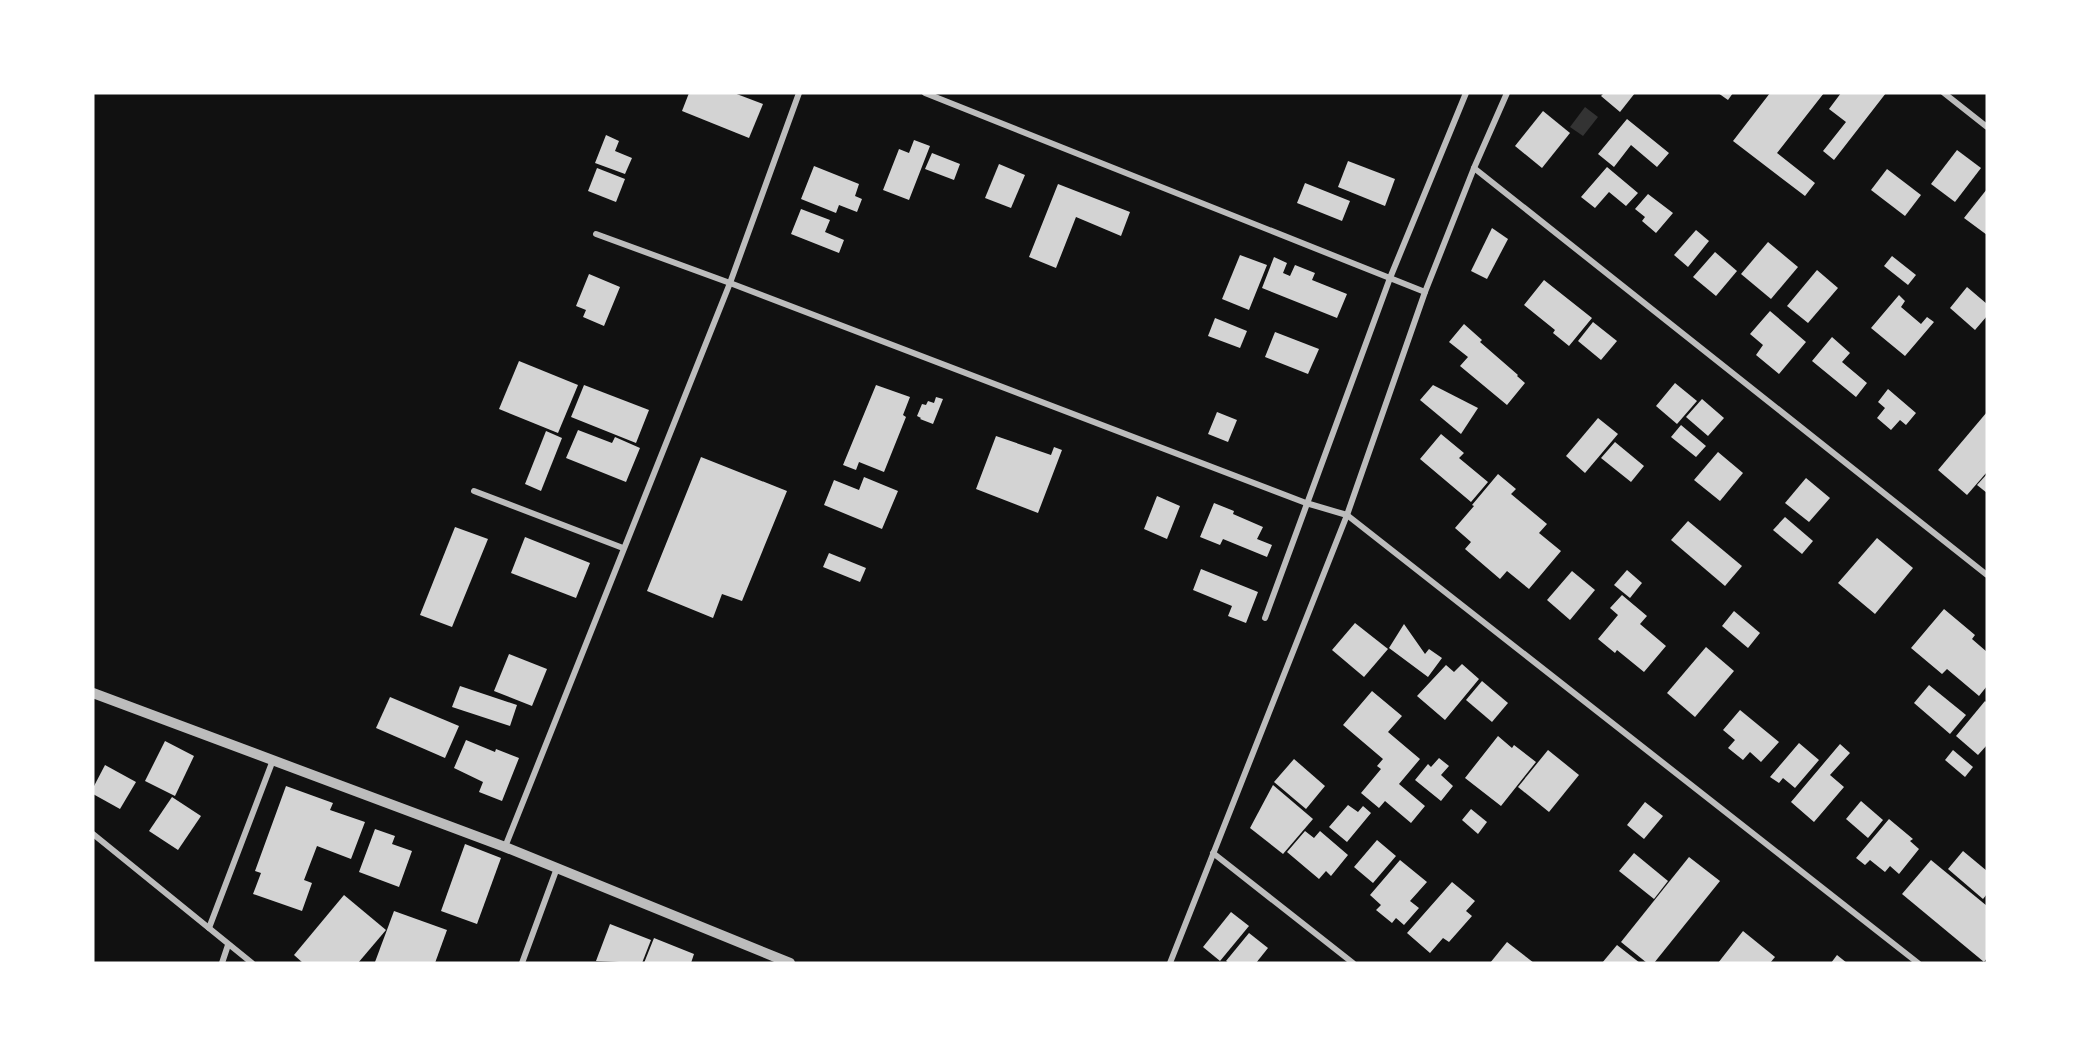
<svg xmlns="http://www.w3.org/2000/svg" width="2080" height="1056" viewBox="0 0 2080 1056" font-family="Montserrat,sans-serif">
  <rect width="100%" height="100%" fill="#111"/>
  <path fill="#333" d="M1585,107L1598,117L1583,136L1570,127Z"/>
  <g fill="#d3d3d3">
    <path d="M689,93H734L763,104L749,138L682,111Z"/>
    <path d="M1604,93H1635L1620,112L1601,96Z"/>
    <path d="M1718,93H1733L1728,100Z"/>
    <path d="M1770,93H1824L1777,153L1815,183L1805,196L1733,141Z"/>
    <path d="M1841,93H1886L1834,160L1823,151L1846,122L1829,109Z"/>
    <path d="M1543,111L1570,133L1542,168L1515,146Z"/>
    <path d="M1627,119L1669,153L1657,167L1631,145L1614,167L1598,154Z"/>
    <path d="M606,135L619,141L615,151L632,158L625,174L595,163Z"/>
    <path d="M914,140L930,146L909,200L883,190L899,149L909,153Z"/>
    <path d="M1957,150L1981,168L1955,202L1931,184Z"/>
    <path d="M932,153L960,164L954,180L925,169Z"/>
    <path d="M1348,161L1395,179L1385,206L1338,187Z"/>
    <path d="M999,164L1025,175L1011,208L985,198Z"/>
    <path d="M814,166L859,184L855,196L862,199L857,212L839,205L836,213L801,199Z"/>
    <path d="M1607,167L1638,193L1626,206L1609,192L1595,208L1581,197Z"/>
    <path d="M597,168L625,179L616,202L588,191Z"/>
    <path d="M1887,169L1921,195L1905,216L1871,190Z"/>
    <path d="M1305,183L1350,201L1342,221L1297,203Z"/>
    <path d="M1058,184L1130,212L1121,236L1076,217L1056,268L1029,257Z"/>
    <path d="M1987,189V235L1964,218Z"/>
    <path d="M1648,194L1673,213L1656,233L1642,221L1645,217L1635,209Z"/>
    <path d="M801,209L830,220L825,232L844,240L839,253L791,234Z"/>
    <path d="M1492,228L1508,239L1487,279L1471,271Z"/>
    <path d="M1696,230L1709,241L1688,267L1674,255Z"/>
    <path d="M1768,242L1798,267L1771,299L1741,274Z"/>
    <path d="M1715,252L1737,271L1716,296L1693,277Z"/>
    <path d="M1240,255L1267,265L1249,310L1222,299Z"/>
    <path d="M1892,256L1916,275L1908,285L1884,266Z"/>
    <path d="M1274,257L1287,263L1283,273L1290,276L1295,265L1315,273L1312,280L1347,294L1337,318L1262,288Z"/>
    <path d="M1817,270L1838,288L1808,323L1787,306Z"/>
    <path d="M589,274L620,287L604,326L583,317L586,310L576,306Z"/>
    <path d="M1544,280L1592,318L1569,346L1553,333L1555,330L1524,305Z"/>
    <path d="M1967,287L1987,304V316L1975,330L1950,308Z"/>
    <path d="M1899,295L1905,301L1901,307L1921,324L1927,317L1934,322L1905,356L1871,328Z"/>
    <path d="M1770,311L1806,342L1779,374L1756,355L1763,345L1750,334Z"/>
    <path d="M1215,318L1247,331L1240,348L1208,336Z"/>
    <path d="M1593,322L1617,341L1601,360L1578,341Z"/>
    <path d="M1464,324L1482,340L1480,342L1518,375L1517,376L1525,383L1507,405L1460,366L1468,357L1449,342Z"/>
    <path d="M1275,332L1319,349L1308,374L1265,357Z"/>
    <path d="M1832,337L1850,353L1842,362L1867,383L1856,397L1812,361Z"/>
    <path d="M519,361L578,385L558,433L499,409Z"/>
    <path d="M1675,383L1697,401L1677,424L1656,406Z"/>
    <path d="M584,385L649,410L636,443L571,417Z"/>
    <path d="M876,385L910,397L903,415L906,417L884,472L859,462L856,470L843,465Z"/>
    <path d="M1433,385L1478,408L1461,434L1420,400Z"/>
    <path d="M1888,389L1916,413L1906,425L1900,420L1891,430L1877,418L1885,408L1878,402Z"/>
    <path d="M936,397L943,399L933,424L920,419L921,418L917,416L922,404L926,405L928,401L934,403Z"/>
    <path d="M1702,399L1724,418L1708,436L1686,417Z"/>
    <path d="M1217,412L1237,420L1228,442L1208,434Z"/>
    <path d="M1987,412V472L1967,495L1938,470Z"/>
    <path d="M1598,418L1618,434L1585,473L1566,456Z"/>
    <path d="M1681,425L1706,446L1696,457L1671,437Z"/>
    <path d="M578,430L612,443L615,437L640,448L626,482L566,458Z"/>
    <path d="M546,431L562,438L541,491L525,484Z"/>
    <path d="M1441,434L1464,453L1459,458L1488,482L1471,502L1420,459Z"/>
    <path d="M996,436L1051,455L1054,447L1062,450L1038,513L976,489Z"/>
    <path d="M1615,442L1644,466L1631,482L1601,458Z"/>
    <path d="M1718,452L1743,473L1720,501L1694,480Z"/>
    <path d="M701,457L787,491L742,601L722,594L713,618L647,591Z"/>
    <path d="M1498,474L1516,489L1511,494L1547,524L1539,533L1561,551L1529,589L1507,571L1500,579L1465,549L1471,542L1455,528L1474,506L1472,505Z"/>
    <path d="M1987,474V493L1977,485Z"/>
    <path d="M864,477L898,491L882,529L824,505L834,480L859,490Z"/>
    <path d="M1806,478L1830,498L1809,522L1785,503Z"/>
    <path d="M1157,496L1180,506L1167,539L1144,529Z"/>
    <path d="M1214,503L1234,511L1233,514L1263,527L1257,539L1272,545L1267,557L1223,539L1220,545L1200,537Z"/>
    <path d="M1785,517L1813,541L1802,554L1773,530Z"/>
    <path d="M1688,521L1742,566L1725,586L1671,540Z"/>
    <path d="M455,527L488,539L452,627L420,615Z"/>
    <path d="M525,537L590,563L576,598L511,573Z"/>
    <path d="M1877,538L1913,568L1875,614L1838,583Z"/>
    <path d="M829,553L866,568L860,582L823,567Z"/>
    <path d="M1201,569L1258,592L1246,623L1228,616L1232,606L1193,590Z"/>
    <path d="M1627,570L1642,583L1630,598L1614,585Z"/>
    <path d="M1572,571L1595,590L1570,620L1547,600Z"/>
    <path d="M1622,595L1647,616L1640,624L1666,646L1644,672L1617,650L1615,653L1598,639L1618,615L1610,608Z"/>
    <path d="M1944,609L1975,635L1972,639L1987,652V686L1979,696L1947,669L1942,674L1911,648Z"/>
    <path d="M1734,611L1760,633L1748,648L1722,626Z"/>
    <path d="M1355,623L1388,649L1364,677L1332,650Z"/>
    <path d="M1404,624L1425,654L1429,649L1442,658L1428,677L1389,648Z"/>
    <path d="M1706,647L1734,671L1695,717L1667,693Z"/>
    <path d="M509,654L547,669L532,706L494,691Z"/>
    <path d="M1462,664L1479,679L1445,720L1417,696L1446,665L1454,672Z"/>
    <path d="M1482,681L1508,703L1492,722L1466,700Z"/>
    <path d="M1929,685L1966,715L1950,734L1914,703Z"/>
    <path d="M460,686L517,705L510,726L452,707Z"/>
    <path d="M1372,691L1402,716L1388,732L1420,759L1399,784L1425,806L1411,823L1385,801L1379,808L1361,793L1381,769L1377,766L1383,759L1343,725Z"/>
    <path d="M390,697L459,726L445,758L376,728Z"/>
    <path d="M1985,701L1987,703V745L1978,755L1956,736Z"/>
    <path d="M1740,710L1779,742L1761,762L1750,752L1743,760L1728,748L1735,740L1723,730Z"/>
    <path d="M1498,736L1512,748L1514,745L1536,762L1501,806L1465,778Z"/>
    <path d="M466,740L495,752L496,749L519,758L502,801L479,792L483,782L454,768Z"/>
    <path d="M165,741L194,756L175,796L145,781Z"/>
    <path d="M1799,743L1819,760L1795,788L1783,778L1779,783L1770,777Z"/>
    <path d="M1840,744L1850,753L1830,775L1844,787L1814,822L1791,802Z"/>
    <path d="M1548,750L1579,775L1549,812L1518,787Z"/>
    <path d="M1953,750L1973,767L1965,777L1945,760Z"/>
    <path d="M1439,758L1449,766L1441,775L1453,786L1441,801L1415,780L1428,764L1431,767Z"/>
    <path d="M1294,759L1325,786L1306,809L1274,782Z"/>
    <path d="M105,765L136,782L120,809L93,794V788Z"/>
    <path d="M1273,785L1313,819L1283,854L1250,828Z"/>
    <path d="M286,786L333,803L330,810L365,822L351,859L317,846L304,880L312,883L302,911L253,894L261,873L255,871Z"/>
    <path d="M172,797L201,816L178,850L149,831Z"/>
    <path d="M1861,801L1883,820L1868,838L1846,819Z"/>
    <path d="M1645,802L1663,816L1644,839L1627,825Z"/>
    <path d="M1348,805L1358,812L1363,806L1371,813L1347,842L1329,827Z"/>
    <path d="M1471,809L1487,822L1478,834L1462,820Z"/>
    <path d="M1889,819L1913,839L1910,841L1919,849L1899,874L1890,866L1885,872L1870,860L1865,865L1856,858Z"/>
    <path d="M375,829L395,836L392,844L412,851L399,887L359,872Z"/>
    <path d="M1305,831L1314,838L1320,831L1348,855L1331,876L1326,871L1319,879L1287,852Z"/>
    <path d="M1377,840L1396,856L1373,883L1354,867Z"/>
    <path d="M465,844L501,858L477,924L441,911Z"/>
    <path d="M1963,851L1987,871V894L1983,899L1948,869Z"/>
    <path d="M1634,853L1668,881L1654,899L1619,871Z"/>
    <path d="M1689,857L1720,881L1654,963H1647L1621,942Z"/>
    <path d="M1400,860L1427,882L1410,901L1419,908L1404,925L1396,918L1392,923L1376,910L1381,905L1370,895Z"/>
    <path d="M1931,860L1987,906V958L1984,962L1902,894Z"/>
    <path d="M1452,882L1475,901L1466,911L1472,916L1449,942L1443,938L1430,953L1407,933Z"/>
    <path d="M344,895L386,930L358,963H303L294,955Z"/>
    <path d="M394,911L447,930L435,963L375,962Z"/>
    <path d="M1231,912L1249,926L1220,961L1203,947Z"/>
    <path d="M610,924L651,940L642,963L596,961Z"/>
    <path d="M1743,931L1775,957L1770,963H1718Z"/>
    <path d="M1249,933L1268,948L1256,963H1229L1226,961Z"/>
    <path d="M654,938L694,954L691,963H644Z"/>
    <path d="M1507,942L1534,963H1490Z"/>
    <path d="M1617,945L1640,963H1602Z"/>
    <path d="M1837,955L1847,963H1831Z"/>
  </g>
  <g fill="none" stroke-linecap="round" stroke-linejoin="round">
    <g stroke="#bcbcbc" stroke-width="6">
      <path d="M925,93L1425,292"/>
      <path d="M1944,93L1987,127"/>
      <path d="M1474,168L1987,575"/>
      <path d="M596,234L730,283L1306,503L1347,515L1918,963"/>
      <path d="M474,491L623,548"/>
      <path d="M1265,618L1390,278L1466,93"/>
      <path d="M93,834L252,963"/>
      <path d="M505,847L730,283L799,93"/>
      <path d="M1213,853L1353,963"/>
      <path d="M209,928L273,760"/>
      <path d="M222,963L228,945"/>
      <path d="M522,963L557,868"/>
      <path d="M1170,963L1347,515L1425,292L1474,168L1507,93"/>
    </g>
    <path stroke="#bcbcbc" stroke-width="10" d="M93,693L505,847L790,963"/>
  </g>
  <rect width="2080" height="1056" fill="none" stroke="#ffffff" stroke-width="189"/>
</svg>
